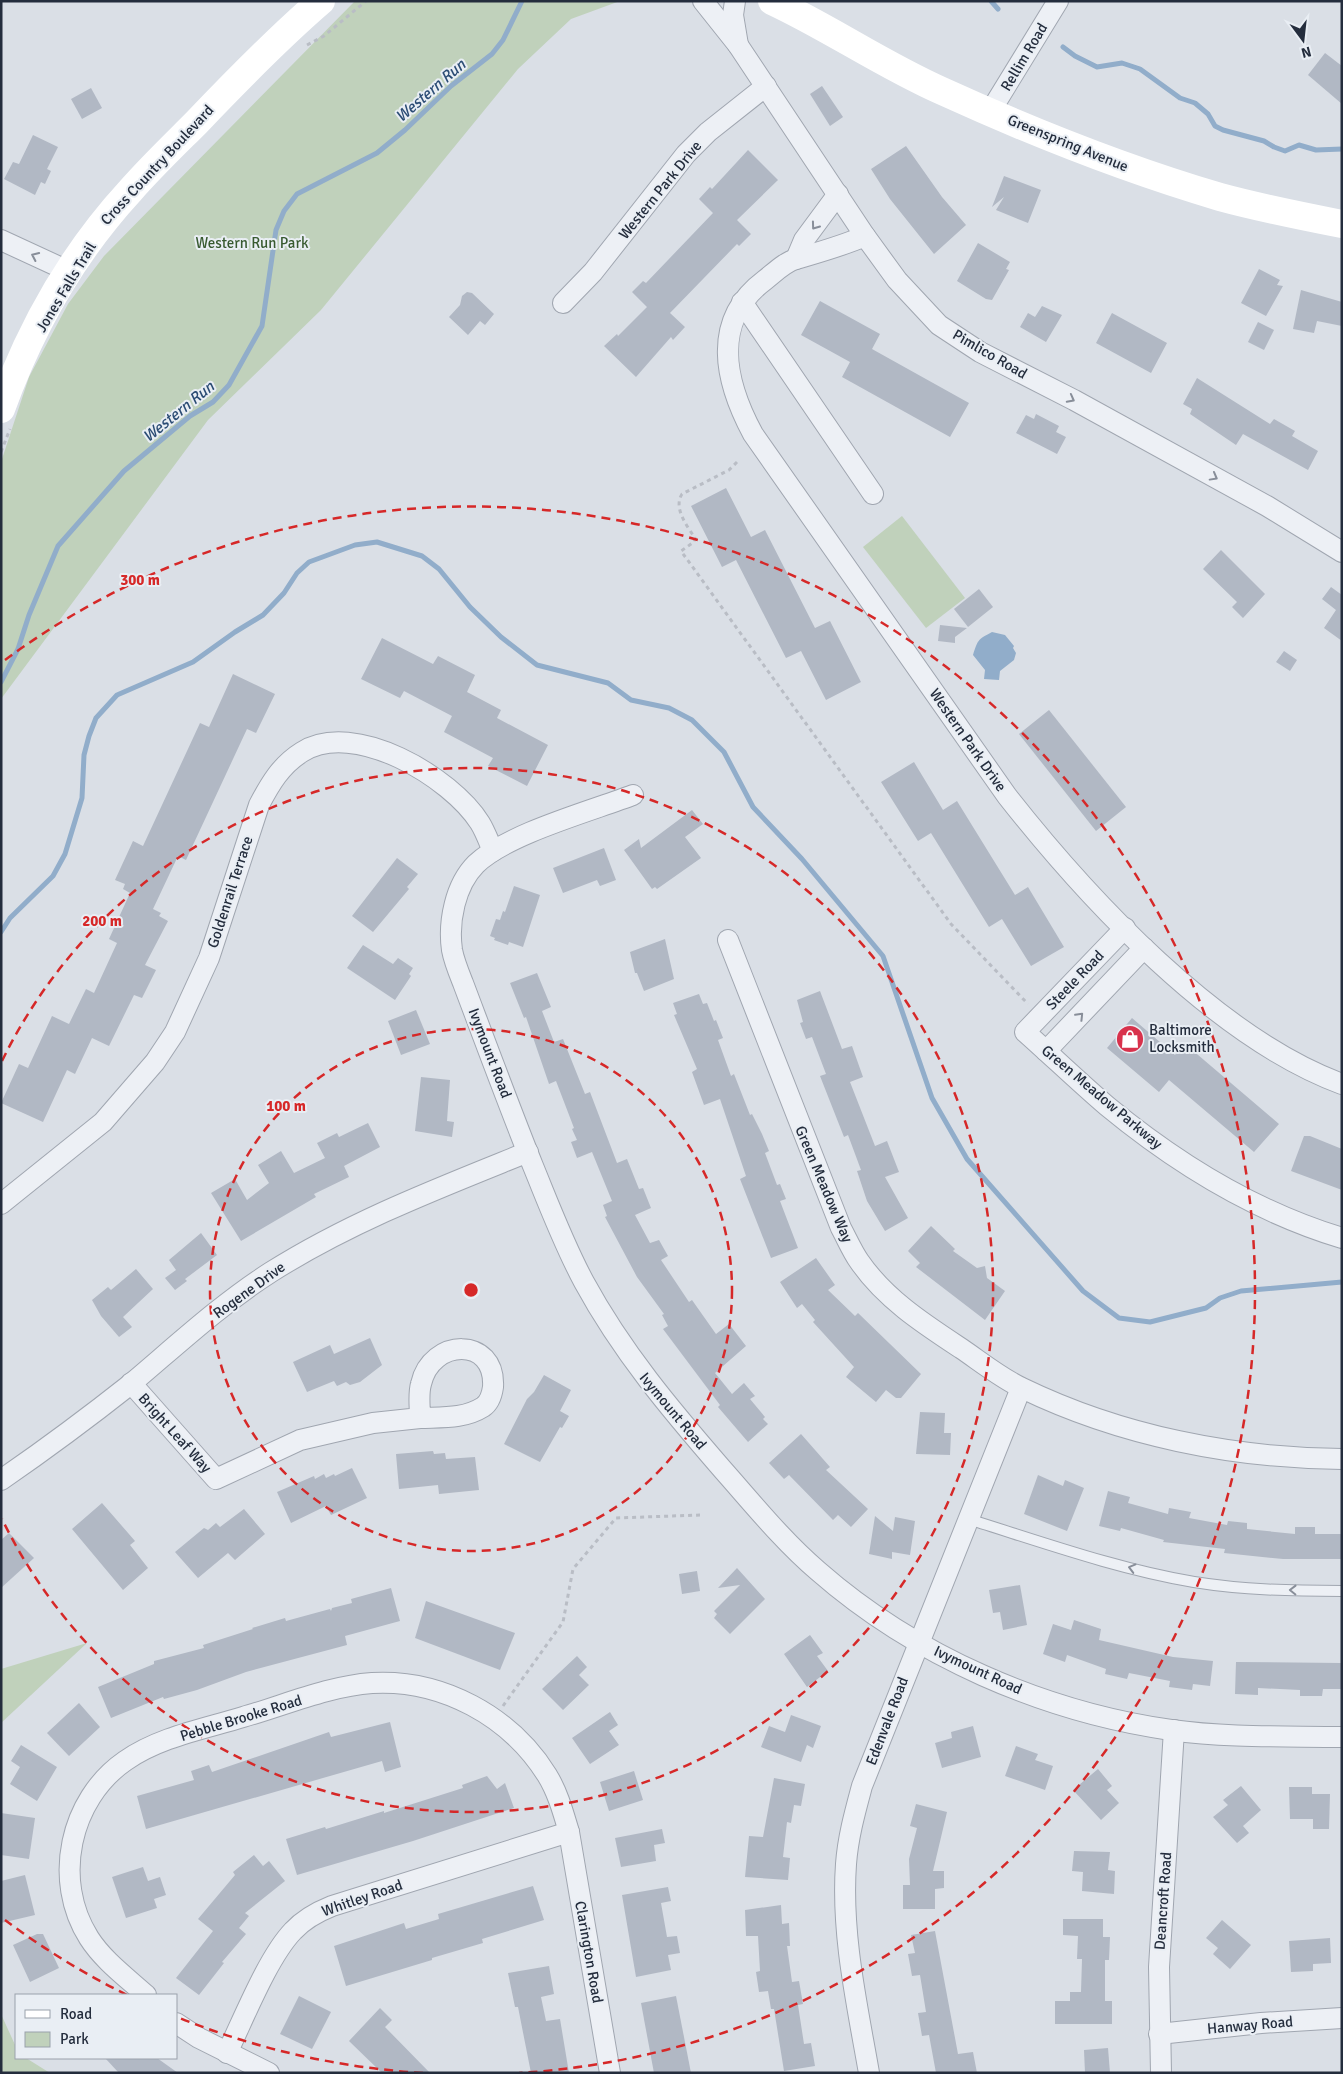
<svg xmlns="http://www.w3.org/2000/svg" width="1343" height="2074" viewBox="0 0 1343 2074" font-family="Signika,sans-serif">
  <rect width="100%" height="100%" fill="#dadfe6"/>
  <g fill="#c0d1bb">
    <path d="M355,1H620L571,19L518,69L321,310L208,420L1,699V462L29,377L68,304L104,256Z"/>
    <path d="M902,516L965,598L926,628L863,547Z"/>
    <path d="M87,1643L1,1723V1669Z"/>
    <path d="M1,2014L16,2047V2058H26L50,2073H1Z"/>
  </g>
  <path fill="#91adca" d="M992,632L1005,635L1014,646L1013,648L1016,653L1014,660L1000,671L999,680L984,679L985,670L973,655C978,640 977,640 992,632Z"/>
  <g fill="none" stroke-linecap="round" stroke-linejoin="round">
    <g stroke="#91adca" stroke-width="5">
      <path d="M991,1L998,9"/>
      <path d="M1063,47L1075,56L1097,67L1122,63L1140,69L1180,98L1195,103L1208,114L1215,126L1223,130L1264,141L1274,147L1285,151L1299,145L1316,150L1342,149"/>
      <path d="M1,682L18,649L29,615L58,546L124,471L190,416L213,402L229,385L262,326L276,230L284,211L297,194L377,153L405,130L451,86L492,54L503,40L522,1"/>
      <path d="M1,932L10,918L53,876L65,854L82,798L84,755L89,736L96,718L117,695L193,662L235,632L263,615L284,593L297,573L309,562L355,545L377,542L422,556L439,569L470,607L501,637L537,665L608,683L631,700L669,708L692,720L724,752L753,807L802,859L883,956L932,1098L967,1159L1083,1291L1119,1318L1150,1322L1206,1308L1220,1298L1241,1291L1342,1282"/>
    </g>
  </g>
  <g fill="#b1b8c4">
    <path d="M1325,53L1342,66V104L1308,75Z"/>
    <path d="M822,86L843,117L830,126L810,94Z"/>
    <path d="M91,88L102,108L82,119L71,99Z"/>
    <path d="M33,135L58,147L47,169L51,171L45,184L41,182L35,195L4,179L13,162L19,164Z"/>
    <path d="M906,146L942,197L966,225L934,254L890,199L871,169Z"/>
    <path d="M748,150L778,180L737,220L751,234L739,246L737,244L670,313L685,327L673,340L671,337L636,377L604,346L617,334L618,336L647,307L632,292L643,281L646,283L713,213L699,199L710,187L712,189Z"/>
    <path d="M1004,176L1041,190L1028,223L996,210L1004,197L992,207Z"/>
    <path d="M978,243L1010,262L1006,269L1009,270L992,300L986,299L957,281Z"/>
    <path d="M1259,269L1280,280L1277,285L1283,286L1266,316L1241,303Z"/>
    <path d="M1301,290L1342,302V326L1317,321L1314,333L1293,329Z"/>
    <path d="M467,292L472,293L494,314L485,325L480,321L468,335L449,317L460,305L462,296Z"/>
    <path d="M820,301L880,334L872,349L969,403L950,437L842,377L850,362L801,335Z"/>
    <path d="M1042,306L1062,315L1046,342L1020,327L1028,313L1035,317Z"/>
    <path d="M1112,313L1167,343L1151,373L1096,343Z"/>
    <path d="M1258,322L1274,330L1264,350L1248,342Z"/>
    <path d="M1197,378L1270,424L1274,419L1295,431L1292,436L1318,451L1308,470L1243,434L1236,445L1190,414L1192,409L1183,404Z"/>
    <path d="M1036,414L1059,426L1056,432L1066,437L1057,454L1016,433L1026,415L1034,419Z"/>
    <path d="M726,488L751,537L765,530L815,628L830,621L861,682L826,700L801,651L786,658L736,560L722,567L691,506Z"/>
    <path d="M1221,550L1265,594L1243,618L1232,607L1237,602L1203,569Z"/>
    <path d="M1331,587L1342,595V641L1324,628L1336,610L1322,599Z"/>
    <path d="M979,589L993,607L968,627L954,609Z"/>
    <path d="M940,625L967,628L955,637V643L938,641Z"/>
    <path d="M382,638L433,664L438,656L475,675L467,692L501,710L497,718L548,745L527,786L488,766L493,758L444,732L452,716L404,691L400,698L361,679Z"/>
    <path d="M1284,651L1297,660L1290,671L1276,662Z"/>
    <path d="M233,674L275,694L256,733L247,729L186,860L178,856L153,909L161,913L159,916L168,921L145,965L156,970L142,998L134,995L109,1046L92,1038L75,1074L67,1070L43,1122L1,1103L19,1064L28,1068L52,1016L69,1024L86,989L94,993L117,943L109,939L130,893L123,889L125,884L115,880L133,841L143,846L200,723L209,727Z"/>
    <path d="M1049,710L1126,807L1096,831L1019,734Z"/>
    <path d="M914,762L943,810L957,801L1015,895L1028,887L1064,947L1031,966L1002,919L989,927L931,833L918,841L881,782Z"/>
    <path d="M692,810L703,824L685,837L701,858L657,889L655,887L652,889L624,850L639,839L641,848Z"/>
    <path d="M604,848L616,880L600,886L597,880L563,893L553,868Z"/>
    <path d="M397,858L418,874L407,887L409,889L373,932L352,916Z"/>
    <path d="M514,886L540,895L523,947L509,942L508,945L494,940L495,938L490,936L496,919L500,920L503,911L505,912Z"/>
    <path d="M665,939L674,979L644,991L637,973H635L630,952Z"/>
    <path d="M363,945L393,964L398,958L413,968L409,974L411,976L395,1000L347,968Z"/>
    <path d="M537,973L551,1007L542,1011L554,1042L563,1039L585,1094L590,1092L617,1163L627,1159L639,1189L643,1188L651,1208L635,1215L650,1243L659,1240L668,1256L661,1260L689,1302L692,1300L716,1334L729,1324L746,1346L715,1373L732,1394L744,1383L755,1396L750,1399L765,1417L763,1419L768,1424L748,1442L718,1407L720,1405L663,1329L668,1326L662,1315L664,1314L637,1277L605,1217L607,1216L603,1205L612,1201L592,1152L577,1158L571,1142L577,1140L572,1129L574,1128L556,1081L549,1084L526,1017L524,1018L510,983Z"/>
    <path d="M820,991L842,1049L852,1046L863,1077L850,1082L875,1146L887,1141L899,1172L885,1177L908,1218L885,1231L867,1201L857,1171L861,1170L848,1135L844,1137L820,1076L826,1074L812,1037L806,1039L800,1023L803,1022L797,1000Z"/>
    <path d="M699,994L703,1004L707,1003L714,1021L716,1020L723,1038L718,1040L731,1076L734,1074L750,1115L752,1114L762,1134L769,1151L765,1153L777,1185L780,1184L786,1199L780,1201L798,1248L771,1258L740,1179L746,1176L720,1099L704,1105L692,1072L697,1069L674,1015L677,1014L673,1003Z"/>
    <path d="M416,1010L430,1044L401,1055L388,1021Z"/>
    <path d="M1132,1018L1175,1055L1184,1043L1279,1124L1254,1152L1169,1080L1159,1092L1107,1048Z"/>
    <path d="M421,1077L450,1080L447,1121L454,1122L452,1137L415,1131Z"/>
    <path d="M368,1123L380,1147L344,1166L349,1177L314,1194L316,1197L241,1241L211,1193L235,1179L247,1200L269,1183L258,1165L281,1151L294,1173L325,1158L317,1143L337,1133L339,1137Z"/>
    <path d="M1304,1136H1310L1342,1149V1190L1291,1171Z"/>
    <path d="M931,1226L955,1249L953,1251L977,1268L985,1266L987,1278L1005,1291L985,1320L916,1267L920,1263L908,1251Z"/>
    <path d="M201,1233L217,1255L185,1279L187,1281L175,1290L165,1278L176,1270L169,1260Z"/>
    <path d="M816,1258L835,1285L828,1290L855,1316L858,1313L921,1374L901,1398H896L886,1390L876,1402L846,1377L854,1367L813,1322L815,1320L802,1304L797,1308L780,1282Z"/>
    <path d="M136,1269L153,1289L123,1317L132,1327L119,1337L101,1316L92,1300L108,1287L111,1290Z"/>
    <path d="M370,1338L382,1365L360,1382L350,1385L346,1382L337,1386L334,1381L307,1392L293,1362L330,1345L334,1354Z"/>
    <path d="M544,1375L571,1390L560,1411L569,1416L562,1428L560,1427L540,1462L504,1444L527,1399L534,1392Z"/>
    <path d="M920,1412L945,1413L944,1433H951L950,1455L916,1454Z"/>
    <path d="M801,1434L830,1467L826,1470L868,1509L851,1527L838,1515L833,1520L789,1475L784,1479L769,1463Z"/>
    <path d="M433,1451L434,1454L445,1453L446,1459L475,1457L479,1490L439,1494L438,1485L399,1489L396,1454Z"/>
    <path d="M352,1468L367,1498L331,1515L326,1506L291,1523L277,1492L314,1476L315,1479L324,1474L326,1478L334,1474L335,1476Z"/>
    <path d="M1038,1475L1063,1486L1065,1480L1084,1488L1067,1531L1024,1514Z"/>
    <path d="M1108,1491L1130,1497L1128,1503L1168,1514L1169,1508L1191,1512L1189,1518L1227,1525L1228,1521L1247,1523V1529L1295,1534V1527H1315V1534H1342V1559H1283L1224,1553L1225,1549L1163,1542L1164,1540L1121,1528L1120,1531L1099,1526Z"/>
    <path d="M102,1503L135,1541L130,1545L148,1568L123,1590L72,1529Z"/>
    <path d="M244,1509L265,1534L235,1560L228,1553L198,1578L175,1552L204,1528L208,1530L216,1523L220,1527Z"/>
    <path d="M875,1516L893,1531L895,1517L915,1521L910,1555L892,1552V1559L869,1554Z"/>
    <path d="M9,1533L34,1558L1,1588V1540Z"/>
    <path d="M737,1568L765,1599L730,1634L714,1618L717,1614L714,1611L740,1585L718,1588Z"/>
    <path d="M697,1571L700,1591L682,1594L679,1574Z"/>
    <path d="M1020,1585L1027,1625L1003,1630L1000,1612L993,1613L989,1590Z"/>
    <path d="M391,1588L400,1621L345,1636L347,1645L246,1672L197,1690L164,1699L163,1697L111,1718L98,1687L154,1664V1661L204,1648L203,1645L253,1629L252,1628L285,1618L286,1621L330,1609L331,1611L332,1608L352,1603L351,1599Z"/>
    <path d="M426,1601L515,1633L500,1670L415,1638Z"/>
    <path d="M1074,1620L1101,1629L1099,1640L1173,1657L1213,1661L1210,1686L1193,1684L1192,1690L1169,1687L1170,1681L1129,1673L1127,1679L1105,1674L1106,1669L1067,1655L1065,1662L1043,1654L1053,1624L1071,1630Z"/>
    <path d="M810,1635L823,1653L817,1656L828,1671L807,1687L784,1654Z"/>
    <path d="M577,1656L587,1667L579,1675L589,1685L563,1710L542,1689Z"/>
    <path d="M1236,1662L1341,1663V1689H1323L1322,1696H1300V1690L1258,1688V1695L1235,1694Z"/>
    <path d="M79,1703L100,1727L69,1756L47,1733Z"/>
    <path d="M610,1712L618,1725L609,1731L619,1745L590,1764L572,1738Z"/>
    <path d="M791,1715L821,1726L813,1748L807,1745L801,1762L761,1747L769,1726L785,1732Z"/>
    <path d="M390,1722L401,1767L385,1772L382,1761L146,1829L137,1796L194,1780L191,1771L209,1765L212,1772L329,1732L331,1737Z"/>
    <path d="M973,1726L981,1757L942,1768L935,1743L952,1738L951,1732Z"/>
    <path d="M21,1745L57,1767L37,1801L10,1784L20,1767L11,1761Z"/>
    <path d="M1016,1746L1038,1754L1035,1760L1053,1766L1045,1790L1005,1776Z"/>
    <path d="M1098,1769L1112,1786L1107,1790L1119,1803L1101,1820L1073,1790Z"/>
    <path d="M634,1771L643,1800L609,1811L600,1782Z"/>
    <path d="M487,1776L497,1789L505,1783L514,1808L413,1841L297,1875L286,1839L325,1827L326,1829L384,1811V1813L463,1788L462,1785Z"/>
    <path d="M774,1778L805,1784L801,1806L794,1805L791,1823L787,1822L783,1857L790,1858L788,1880L745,1877L749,1836L763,1837Z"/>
    <path d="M1241,1786L1261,1810L1243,1826L1249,1833L1237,1843L1213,1817L1228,1805L1223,1800Z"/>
    <path d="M1289,1787H1312V1794H1330L1329,1829H1313V1819H1290Z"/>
    <path d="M916,1804L947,1812L933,1871H944V1888L935,1889V1909H903V1885H910L909,1859L917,1828L910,1826Z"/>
    <path d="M1,1813L35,1818L29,1859L1,1855Z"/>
    <path d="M662,1829L665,1843L654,1845L656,1861L621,1867L615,1838Z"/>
    <path d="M1074,1851L1110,1852L1108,1870L1115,1871L1114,1894L1082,1891L1083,1872L1072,1871Z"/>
    <path d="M254,1855L263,1866L269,1861L285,1881L245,1913L249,1916L239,1928L246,1934L222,1962L224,1963L199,1995L176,1978L213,1931L198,1919L235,1875L233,1872Z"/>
    <path d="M143,1867L148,1881L160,1877L166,1895L154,1899L157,1908L126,1918L112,1877Z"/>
    <path d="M25,1875L35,1915L1,1923V1881Z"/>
    <path d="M533,1886L544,1920L482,1939L483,1943L432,1958V1960L346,1986L334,1946L404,1923L406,1929L439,1919L438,1914Z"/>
    <path d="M668,1887L671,1901L661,1903L667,1937L677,1936L680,1953L668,1955L671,1970L636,1977L622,1895Z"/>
    <path d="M781,1905L782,1924L789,1923L790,1946H787L792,1982L799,1981L803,2004L798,2005L804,2044L811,2043L815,2066L784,2071L774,2009H771L768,1991L759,1992L756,1972L760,1971L758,1936H746L745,1910Z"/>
    <path d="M1063,1919H1103V1937H1110L1109,1960H1105V2001H1112V2024H1055V2001H1070V1992H1081L1082,1959H1077L1078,1936L1063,1935Z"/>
    <path d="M1222,1920L1251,1945L1230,1969L1213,1954L1218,1948L1206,1938Z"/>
    <path d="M935,1931L958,2054L973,2052L977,2073H936L929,2035L922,2036L918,2013L926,2012L920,1975L912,1976L908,1954L915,1953L911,1935Z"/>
    <path d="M37,1934H43L59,1968L30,1982L13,1945Z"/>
    <path d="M1330,1938L1331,1963L1313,1964V1971L1291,1972L1289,1941Z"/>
    <path d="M549,1966L554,1994L541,1997L546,2021L560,2019L569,2073H531L518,2007H515L508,1973Z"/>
    <path d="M299,1996L331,2012L312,2049L280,2034Z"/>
    <path d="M676,1996L691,2073H654L641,2003Z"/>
    <path d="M380,2008L392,2020L385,2027L430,2073H382L349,2041Z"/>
    <path d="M1108,2048L1110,2073H1085L1084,2050Z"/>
    <path d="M105,2058H157L178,2073H119Z"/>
  </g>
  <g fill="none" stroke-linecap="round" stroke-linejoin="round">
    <defs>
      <path id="lane" d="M968,1519C1042,1542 1117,1569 1194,1582C1243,1590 1293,1591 1342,1591"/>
      <g id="street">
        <path d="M703,1L738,45L865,236L897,280L939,325L980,352L1074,400L1267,506L1342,552"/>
        <path d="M735,1L733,15L738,45"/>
        <path d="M990,112L1058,1"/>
        <path d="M865,236C842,246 820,252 796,259C785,262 774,273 765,280C710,321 725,382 753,434L1007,796C1088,899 1217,1038 1342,1084"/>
        <path d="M1,240L68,271"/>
        <path d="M796,259L804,240L838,194"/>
        <path d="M742,302L873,494"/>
        <path d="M563,303L593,272L686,154L708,132L766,86"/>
        <path d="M633,795C591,811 507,834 476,864C455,885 448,922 452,950C454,961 459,973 463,983C486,1044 509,1106 533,1166C549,1205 564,1245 584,1282C622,1352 671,1410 723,1470C754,1505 783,1541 818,1571C915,1656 1044,1712 1171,1730C1228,1738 1285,1736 1342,1737"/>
        <path d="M1125,928L1025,1032C1052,1056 1079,1082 1107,1106C1176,1163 1256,1212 1342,1238"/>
        <path d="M728,940L841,1228C847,1239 852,1251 859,1261C885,1299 924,1324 962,1349C981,1362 1001,1378 1022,1388C1121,1436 1233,1458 1342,1459"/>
        <path d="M1046,1051L1144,948"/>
        <path d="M1,1204L103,1122L155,1062L175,1032L209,958L259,805C270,784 281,765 302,752C354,719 451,777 480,823C485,831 489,842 493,851"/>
        <path d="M131,1383L216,1479L300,1440L373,1423L420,1418C420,1407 418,1394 421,1384C431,1338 496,1336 493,1387C492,1394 489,1403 483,1407C464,1419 442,1417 420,1418"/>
        <path d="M1,1480C46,1449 89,1417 132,1383C177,1345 221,1304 271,1272C352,1221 439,1188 528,1152"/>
        <path d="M146,1995C126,1977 103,1960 89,1938C52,1880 70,1799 125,1761C159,1737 204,1729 243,1717C285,1705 329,1686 372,1683C442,1679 510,1716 547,1775C558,1793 563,1812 569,1832L610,2073"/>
        <path d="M176,2023L199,2038L269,2073"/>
        <path d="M1159,2034L1261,2023L1342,2018"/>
        <path d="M227,2053C244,2018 268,1957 293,1931C304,1919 317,1912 332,1906L569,1832"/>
        <path d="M869,2073C857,2004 841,1934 846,1864C848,1837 855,1812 862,1786L1021,1388"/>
        <path d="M1161,2073L1159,1967L1174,1730"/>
      </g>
    </defs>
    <use href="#lane" stroke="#a0a6b0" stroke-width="12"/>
    <use href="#street" stroke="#a0a6b0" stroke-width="22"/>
    <g stroke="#b9bdc5" stroke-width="3" stroke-dasharray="4 4" stroke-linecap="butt">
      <path d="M307,45L324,36L366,1"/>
      <path d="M1,452L10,429"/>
      <path d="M737,462L729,470L682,494C673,508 687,526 695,538L694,542L681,551L951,924L1028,1004"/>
      <path d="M503,1706L563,1622L573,1569L616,1518L700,1515"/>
    </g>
    <use href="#lane" stroke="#edf0f5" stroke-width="10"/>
    <use href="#street" stroke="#edf0f5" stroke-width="20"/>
    <g stroke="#fff" stroke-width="28">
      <path d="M772,1C830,28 883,65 942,91C1032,132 1125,169 1220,197C1260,208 1301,216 1342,224"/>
      <path d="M1,409C30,329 72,254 130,191C151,167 174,145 196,123C236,81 277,39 321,1"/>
    </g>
  </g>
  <defs><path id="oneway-chevron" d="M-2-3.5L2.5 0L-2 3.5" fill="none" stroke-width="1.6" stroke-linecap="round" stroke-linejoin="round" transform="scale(1.25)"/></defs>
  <g stroke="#888e99">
    <use href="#oneway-chevron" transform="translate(815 226) rotate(126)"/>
    <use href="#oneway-chevron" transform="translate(35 256) rotate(-155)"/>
    <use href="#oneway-chevron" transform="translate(1071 399) rotate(28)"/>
    <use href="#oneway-chevron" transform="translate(1214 477) rotate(29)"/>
    <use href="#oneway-chevron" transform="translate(1080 1016) rotate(-46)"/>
    <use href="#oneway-chevron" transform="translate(1132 1568) rotate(-165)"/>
    <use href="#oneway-chevron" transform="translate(1293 1590) rotate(-179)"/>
  </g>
  <g fill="none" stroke="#d62828" stroke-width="2.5" stroke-dasharray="9 6">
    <circle cx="471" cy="1290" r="261"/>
    <path d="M2 1061A522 522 0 1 1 2 1519"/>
    <path d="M423 2073A784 784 0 0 1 177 2017M127 1995A784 784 0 0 1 5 1920M5 660A784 784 0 1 1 519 2073"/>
  </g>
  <defs>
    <symbol id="shop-disc" viewBox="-11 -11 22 22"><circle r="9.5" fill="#d8324c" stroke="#e9eef4"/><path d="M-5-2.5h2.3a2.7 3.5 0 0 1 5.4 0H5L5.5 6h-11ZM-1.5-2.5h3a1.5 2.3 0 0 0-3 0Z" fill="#fff"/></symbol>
  </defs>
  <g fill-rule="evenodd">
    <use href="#shop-disc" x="1114" y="1023" width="32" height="32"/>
  </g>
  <g text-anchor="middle" stroke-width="4" stroke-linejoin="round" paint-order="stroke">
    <g font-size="15" fill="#242d3d" stroke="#e9eef4">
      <text transform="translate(1024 57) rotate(-59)" y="5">Rellim Road</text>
      <text transform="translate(1068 143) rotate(22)" y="5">Greenspring Avenue</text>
      <text transform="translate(157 165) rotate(-47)" y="5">Cross Country Boulevard</text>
      <text transform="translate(660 190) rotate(-51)" y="5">Western Park Drive</text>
      <text transform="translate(66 287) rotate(-59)" y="5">Jones Falls Trail</text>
      <text transform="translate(990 354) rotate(30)" y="5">Pimlico Road</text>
      <text transform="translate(968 740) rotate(55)" y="5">Western Park Drive</text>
      <text transform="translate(230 892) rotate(-72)" y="5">Goldenrail Terrace</text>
      <text transform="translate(1075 980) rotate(-46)" y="5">Steele Road</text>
      <text transform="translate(490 1053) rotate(69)" y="5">Ivymount Road</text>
      <text transform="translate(1102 1097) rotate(40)" y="5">Green Meadow Parkway</text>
      <text transform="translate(824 1184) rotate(67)" y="5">Green Meadow Way</text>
      <text transform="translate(249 1290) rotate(-36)" y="5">Rogene Drive</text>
      <text transform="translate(673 1411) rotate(50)" y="5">Ivymount Road</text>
      <text transform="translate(175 1433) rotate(48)" y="5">Bright Leaf Way</text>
      <text transform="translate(978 1670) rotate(25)" y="5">Ivymount Road</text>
      <text transform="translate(241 1718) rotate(-17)" y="5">Pebble Brooke Road</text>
      <text transform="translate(887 1721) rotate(-69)" y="5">Edenvale Road</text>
      <text transform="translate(362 1898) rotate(-19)" y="5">Whitley Road</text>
      <text transform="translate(1163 1901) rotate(-86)" y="5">Deancroft Road</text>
      <text transform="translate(589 1952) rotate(80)" y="5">Clarington Road</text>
      <text transform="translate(1250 2025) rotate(-5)" y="5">Hanway Road</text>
    </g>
    <g font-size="15" fill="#385a30" stroke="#e9eef4">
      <text x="252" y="248">Western Run Park</text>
    </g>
    <g font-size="15" fill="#242d3d" stroke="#e9eef4" text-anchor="start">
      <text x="1149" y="1035">Baltimore<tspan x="1149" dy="17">Locksmith</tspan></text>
    </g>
    <g font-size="16" font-style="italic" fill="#2b4c74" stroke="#e9eef4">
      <text transform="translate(430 90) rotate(-41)" y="6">Western Run</text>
      <text transform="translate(178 411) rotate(-39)" y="6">Western Run</text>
    </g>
  </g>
  <circle cx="471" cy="1290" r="8" fill="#d62828" stroke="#e9eef4" stroke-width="2.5"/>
  <g font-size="15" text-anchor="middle" font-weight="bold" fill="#d62828" stroke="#e9eef4" stroke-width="4" stroke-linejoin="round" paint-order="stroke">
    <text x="140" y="585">300 m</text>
    <text x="102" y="926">200 m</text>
    <text x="286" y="1111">100 m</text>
  </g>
  <rect width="1343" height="2074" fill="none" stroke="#242d3d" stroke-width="5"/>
  <rect x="15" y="1994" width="162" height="65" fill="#e9eef4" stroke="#9aa1ab"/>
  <rect x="25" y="2010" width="25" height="8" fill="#ffffff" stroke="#9aa1ab"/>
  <text x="60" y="2019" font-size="15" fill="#242d3d">Road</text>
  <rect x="25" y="2032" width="25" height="15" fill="#c0d1bb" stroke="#9aa1ab"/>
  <text x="60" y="2044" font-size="15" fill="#242d3d">Park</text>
  <g transform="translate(1303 40) rotate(165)" stroke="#e9eef4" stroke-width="4" paint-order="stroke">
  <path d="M0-4L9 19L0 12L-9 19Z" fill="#242d3d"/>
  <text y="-8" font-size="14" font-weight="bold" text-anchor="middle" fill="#242d3d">N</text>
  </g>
</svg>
